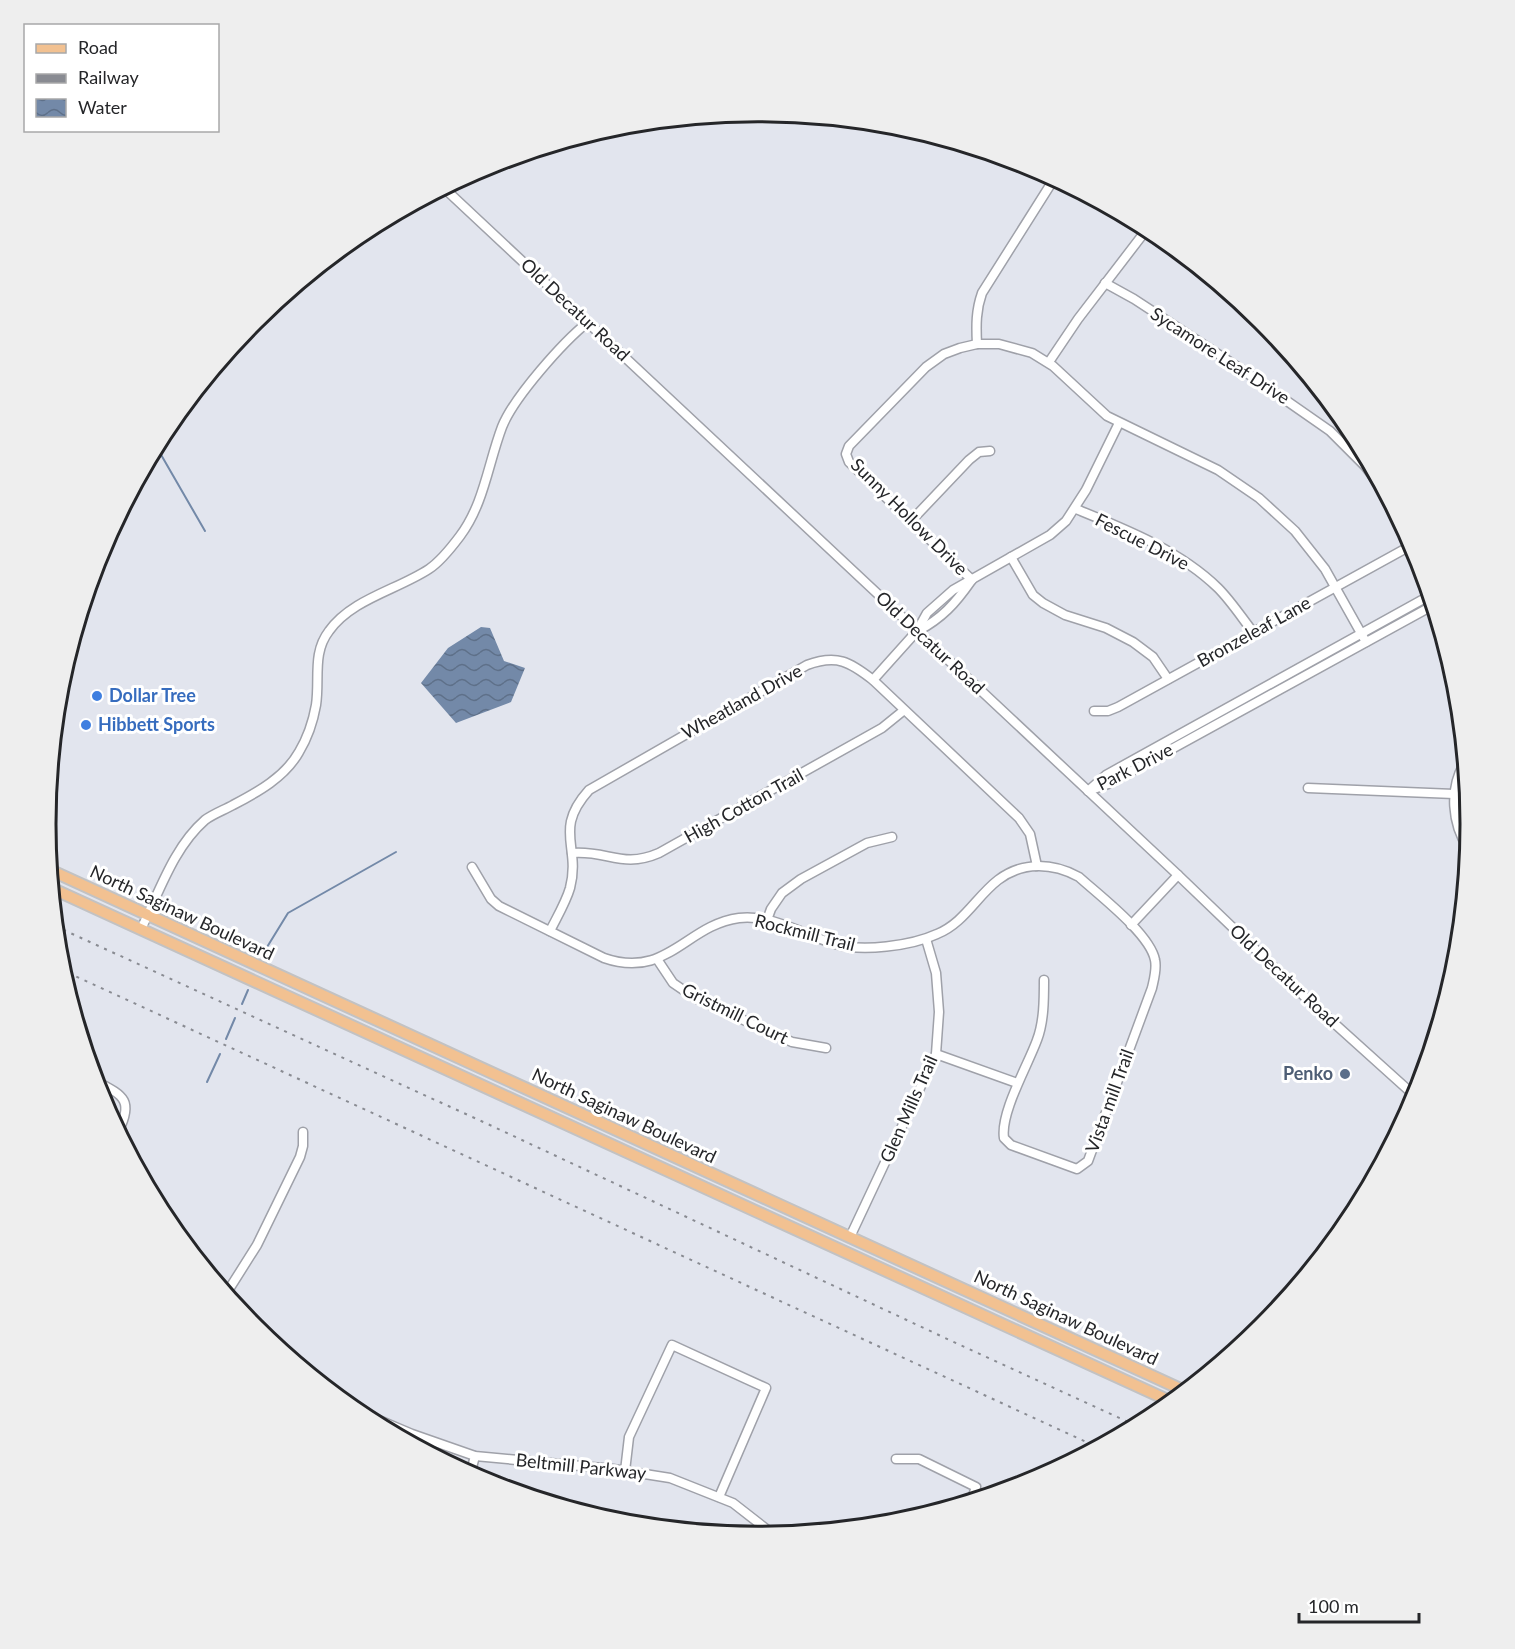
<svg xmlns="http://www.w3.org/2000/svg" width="1515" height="1649" viewBox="0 0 1515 1649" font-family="Lato,sans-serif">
  <defs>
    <pattern id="water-waves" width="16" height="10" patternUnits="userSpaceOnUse" patternTransform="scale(1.5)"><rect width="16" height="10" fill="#7389a8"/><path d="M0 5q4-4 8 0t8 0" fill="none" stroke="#5e7089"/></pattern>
  </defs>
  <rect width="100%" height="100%" fill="#e2e5ee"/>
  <path fill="url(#water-waves)" d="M481,627L490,628L504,661L525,668L511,702L456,723L421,683L448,648Z"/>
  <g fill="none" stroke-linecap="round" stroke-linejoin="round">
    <g stroke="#7389a8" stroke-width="2">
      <path d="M156,446L205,531"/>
      <path d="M264,952L288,913L396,852"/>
      <path d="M242,1004L248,990"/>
      <path d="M226,1039L235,1018"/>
      <path d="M207,1082L220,1054"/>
    </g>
    <defs>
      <g id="minor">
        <path d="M444,188L1178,875L1305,997L1416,1097"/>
        <path d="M1105,283L1134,299L1241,369L1330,431L1365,466L1380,486"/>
        <path d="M977,344C976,325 976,310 982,293L1054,179"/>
        <path d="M1049,362L1078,319L1147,229"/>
        <path d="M1076,509C1125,529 1179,550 1218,588C1231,601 1242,618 1253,632"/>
        <path d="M911,521L969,460L979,452L990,451"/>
        <path d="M1011,557L1033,595L1043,603L1065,615L1106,628L1133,642L1153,657L1168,679"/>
        <path d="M972,580L849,462L846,454L849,446L926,367L944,354L960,348L977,344H999L1032,353L1053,366L1107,416L1218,470L1259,498L1295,531L1325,569L1366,642"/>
        <path d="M918,631C942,618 955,604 971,581"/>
        <path d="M873,680L917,631L927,613L953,590L1050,535L1066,521L1086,490L1119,423"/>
        <path d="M1094,711H1108L1118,707L1412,545"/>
        <path d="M1464,764C1449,789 1452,824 1468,848"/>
        <path d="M1308,788L1454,794"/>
        <path d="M1091,790L1108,784L1432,606"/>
        <path d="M1088,791L1106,775L1429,596"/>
        <path d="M572,853C608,850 622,869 659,853L882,728L903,711"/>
        <path d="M472,867L491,899L499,906L604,958C667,980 686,925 739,918C772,914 804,935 835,944C862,952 911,946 937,934C964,923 976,897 998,880C1023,861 1053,863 1079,877C1100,896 1150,934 1155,960C1157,969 1154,979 1152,988L1088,1161L1077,1169L1011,1145L1004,1138C1000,1113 1028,1065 1037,1040C1044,1022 1044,999 1044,980"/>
        <path d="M767,920L771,909L782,893L801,879L867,843L892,837"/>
        <path d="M1131,925L1178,875"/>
        <path d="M141,929C159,893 173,848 205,820C213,814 224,810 233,805C258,792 285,777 299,752C308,737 313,722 316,705C320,679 312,653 329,631C352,599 397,590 429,569C441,561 451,548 460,536C484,504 488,464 502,427C514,397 563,342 588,322"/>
        <path d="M550,931C557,917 566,902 570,888C581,846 553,830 589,790L807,665C837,654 850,662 873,680L1019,818L1030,834L1037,866"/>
        <path d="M657,959L673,983L695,998L792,1042L826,1048"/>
        <path d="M936,1054L1017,1083"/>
        <path d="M94,1080C122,1095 135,1099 118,1132"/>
        <path d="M850,1237L936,1054L939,1012L936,973L926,939"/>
        <path d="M226,1294L257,1245L300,1157L303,1146V1132"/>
        <path d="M345,1404L360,1412L412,1434L475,1456L613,1469L670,1478L733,1503L774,1535"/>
        <path d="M896,1459H919L976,1487L971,1501"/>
        <path d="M625,1471L629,1437L672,1345L766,1388L719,1497"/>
        <path d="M470,1475L475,1456"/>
      </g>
      <g id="major">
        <path d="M50,870L1185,1391"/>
        <path d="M51,888L1172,1402"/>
      </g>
    </defs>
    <use href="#minor" stroke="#9fa1a9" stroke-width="11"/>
    <use href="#major" stroke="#c2c2c3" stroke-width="14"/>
    <use href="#minor" stroke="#fff" stroke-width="8"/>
    <use href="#major" stroke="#f2c191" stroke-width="10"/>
    <g stroke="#898b92" stroke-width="2" stroke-dasharray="3 6" stroke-linecap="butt">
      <path d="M55,926L492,1126L958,1344L1137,1426"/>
      <path d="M60,969L1097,1447"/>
    </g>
  </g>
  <g fill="#3f7fe0" stroke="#fff" stroke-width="2">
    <circle cx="97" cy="696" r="6"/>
    <circle cx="86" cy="725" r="6"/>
  </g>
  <circle fill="#5c6f8a" stroke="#fff" stroke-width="2" cx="1345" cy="1074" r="6"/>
  <g text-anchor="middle" stroke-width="6" stroke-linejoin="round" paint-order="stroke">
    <g font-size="18" fill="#252629" stroke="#fff">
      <text transform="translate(575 310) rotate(43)" y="6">Old Decatur Road</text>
      <text transform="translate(1220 356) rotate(33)" y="6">Sycamore Leaf Drive</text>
      <text transform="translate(909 517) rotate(45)" y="6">Sunny Hollow Drive</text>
      <text transform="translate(1142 542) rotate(27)" y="6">Fescue Drive</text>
      <text transform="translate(1254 632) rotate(-29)" y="6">Bronzeleaf Lane</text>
      <text transform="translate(930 643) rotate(43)" y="6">Old Decatur Road</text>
      <text transform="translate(742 702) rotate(-29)" y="6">Wheatland Drive</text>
      <text transform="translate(1135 767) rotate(-27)" y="6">Park Drive</text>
      <text transform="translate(744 806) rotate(-29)" y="6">High Cotton Trail</text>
      <text transform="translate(182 913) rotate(25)" y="6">North Saginaw Boulevard</text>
      <text transform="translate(805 933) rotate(14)" y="6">Rockmill Trail</text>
      <text transform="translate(1284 976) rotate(43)" y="6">Old Decatur Road</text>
      <text transform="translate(735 1014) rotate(26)" y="6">Gristmill Court</text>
      <text transform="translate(1110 1101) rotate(-70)" y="6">Vista mill Trail</text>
      <text transform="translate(909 1109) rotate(-66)" y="6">Glen Mills Trail</text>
      <text transform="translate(624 1116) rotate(25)" y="6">North Saginaw Boulevard</text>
      <text transform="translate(1066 1318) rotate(25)" y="6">North Saginaw Boulevard</text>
      <text transform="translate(581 1467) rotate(6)" y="6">Beltmill Parkway</text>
    </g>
    <g font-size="18" font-weight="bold" fill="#366cbe" stroke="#fff" text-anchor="start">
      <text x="109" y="702">Dollar Tree</text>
      <text x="98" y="731">Hibbett Sports</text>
    </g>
    <g font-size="18" font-weight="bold" fill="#4e5e75" stroke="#fff" text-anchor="end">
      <text x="1333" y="1080">Penko</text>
    </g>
  </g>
  <path d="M0 0H1515V1649H0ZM56 824a702 702 0 1 1 1404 0a702 702 0 1 1-1404 0Z" fill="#eee" fill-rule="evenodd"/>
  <path fill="none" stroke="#252629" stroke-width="3" d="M56 824a702 702 0 1 1 1404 0a702 702 0 1 1-1404 0Z"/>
  <rect x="24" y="24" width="195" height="108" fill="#ffffff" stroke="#a8a8a9" stroke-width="1.5"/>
  <rect x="36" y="44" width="30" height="9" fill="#f2c191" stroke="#a8a8a9" stroke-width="1.5"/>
  <text x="78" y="54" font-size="18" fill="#252629">Road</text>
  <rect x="36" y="74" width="30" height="9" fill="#898b92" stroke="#a8a8a9" stroke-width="1.5"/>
  <text x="78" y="84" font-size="18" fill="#252629">Railway</text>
  <rect x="36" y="99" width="30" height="18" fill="url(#water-waves)" stroke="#a8a8a9" stroke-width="1.5"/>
  <text x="78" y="114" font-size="18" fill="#252629">Water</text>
  <path d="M1299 1613v9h120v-9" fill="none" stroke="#252629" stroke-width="3"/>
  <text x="1308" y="1613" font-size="18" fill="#252629" stroke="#ffffff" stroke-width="4.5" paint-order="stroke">100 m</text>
</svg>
